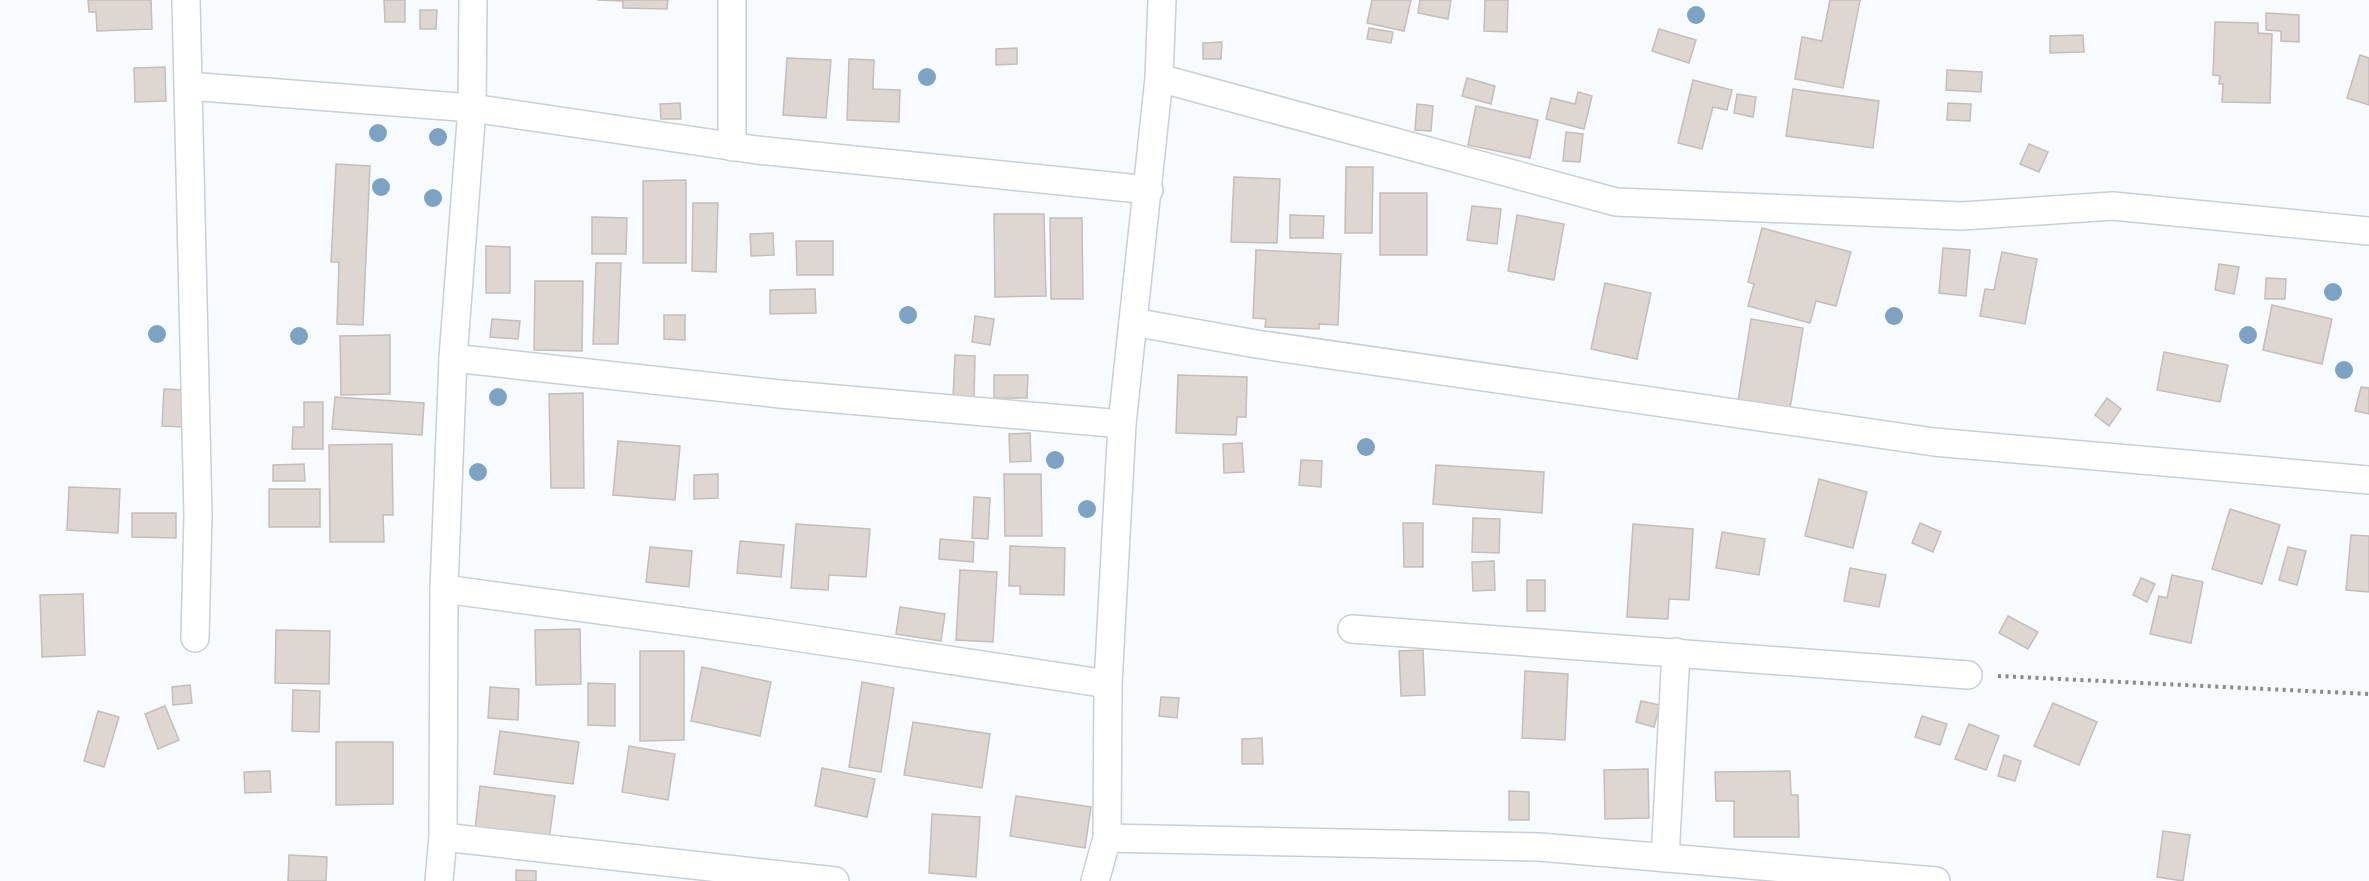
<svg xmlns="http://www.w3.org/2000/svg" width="2369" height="881" viewBox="0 0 2369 881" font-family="Montserrat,sans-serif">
  <rect width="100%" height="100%" fill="#f7fbff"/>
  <g fill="#ddd6d1" stroke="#c4bdb9" stroke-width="1.5">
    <path d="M88,0H151L152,29L97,31L96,12H89Z"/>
    <path d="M384,0H405V22H385Z"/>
    <path d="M597,0H668L667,9L623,8V1Z"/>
    <path d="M1372,0H1411L1404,31L1367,23Z"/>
    <path d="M1420,0H1451L1448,19L1418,13Z"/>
    <path d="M1485,0H1508L1507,32L1484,31Z"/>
    <path d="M1830,0H1860L1843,88L1795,79L1802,37L1822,41Z"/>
    <path d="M420,10H437L436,29H420Z"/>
    <path d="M2266,13L2299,15V42L2281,41V31L2266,30Z"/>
    <path d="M2215,22L2258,23V33L2272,34L2270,103L2222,102L2223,84H2219L2220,76L2213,75Z"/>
    <path d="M1369,28L1393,32L1391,43L1367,39Z"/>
    <path d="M1659,29L1696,40L1689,63L1652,51Z"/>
    <path d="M2083,35L2084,52L2050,53V36Z"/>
    <path d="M1222,42L1221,59H1203V43Z"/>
    <path d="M1017,48V64L996,65V49Z"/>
    <path d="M2360,55L2369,58V105L2347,98Z"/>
    <path d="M787,58L831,60L826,118L783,115Z"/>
    <path d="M849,59L874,60L873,89L900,90L899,122L847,120Z"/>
    <path d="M165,67L166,101L135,102L134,68Z"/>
    <path d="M1947,70L1982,72L1981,92L1946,90Z"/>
    <path d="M1467,78L1495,86L1491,104L1462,96Z"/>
    <path d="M1693,80L1732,90L1727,110L1713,107L1702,149L1678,143Z"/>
    <path d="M1793,89L1879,101L1873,148L1786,136Z"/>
    <path d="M1578,92L1592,96L1584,129L1546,119L1551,98L1575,104Z"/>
    <path d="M1737,94L1756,97L1753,117L1734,113Z"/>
    <path d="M680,103L681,119H661L660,104Z"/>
    <path d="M1948,103L1971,104L1970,121L1947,120Z"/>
    <path d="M1417,104L1433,106L1431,131L1415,130Z"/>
    <path d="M1476,106L1538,120L1530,158L1468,145Z"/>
    <path d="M1566,132L1583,134L1580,162L1563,161Z"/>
    <path d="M2029,144L2048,152L2039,172L2020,164Z"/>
    <path d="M336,164L370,166L363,325L337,324L339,262H331Z"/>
    <path d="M1346,167H1373L1372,233H1345Z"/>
    <path d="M1234,177L1280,179L1277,243L1231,242Z"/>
    <path d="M686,180V263H643V181Z"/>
    <rect x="1380" y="193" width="47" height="62"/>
    <path d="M693,203H718L716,272L692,271Z"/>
    <path d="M1472,206L1501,209L1497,244L1467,240Z"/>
    <path d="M994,214H1044L1046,296L995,297Z"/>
    <path d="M1290,215L1324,216L1323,238H1290Z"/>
    <path d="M1517,215L1564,224L1554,280L1508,271Z"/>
    <path d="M592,217L627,218L626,254H592Z"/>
    <path d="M1050,218H1082L1083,299H1051Z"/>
    <path d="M1762,228L1851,252L1836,306L1816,301L1810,323L1748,306L1754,284L1748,282Z"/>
    <path d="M773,233L774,255L751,256L750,234Z"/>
    <path d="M796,241H833V275H797Z"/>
    <path d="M486,246L510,247V293H486Z"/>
    <path d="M1943,248L1970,250L1966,296L1939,293Z"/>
    <path d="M1256,250L1341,254L1338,325L1319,324V329L1265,327L1266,319L1253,318Z"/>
    <path d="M2002,252L2037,259L2025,324L1980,316L1985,289L1994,290Z"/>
    <path d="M596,263H621L618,344H593Z"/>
    <path d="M2219,264L2239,267L2234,294L2215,290Z"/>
    <path d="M2266,278L2286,279L2285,299H2265Z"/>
    <path d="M535,281H583L582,351L534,350Z"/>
    <path d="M1605,283L1651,293L1637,359L1591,349Z"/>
    <path d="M815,289L816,313L770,314V290Z"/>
    <path d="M2272,305L2332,319L2322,364L2263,350Z"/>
    <path d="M664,315H685V340L664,339Z"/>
    <path d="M975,316L994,319L990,345L972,342Z"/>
    <path d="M492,319L520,321L518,339L490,337Z"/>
    <path d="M1751,319L1803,328L1790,409L1738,401Z"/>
    <path d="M390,335V394L341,395L340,336Z"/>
    <path d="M2164,352L2228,365L2220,402L2157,390Z"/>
    <path d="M955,355L975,356L974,399H953Z"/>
    <path d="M994,375H1028L1027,398H994Z"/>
    <path d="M1178,375L1247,377L1246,417H1237L1236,435L1176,433Z"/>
    <path d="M2361,387L2369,388V414L2355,411Z"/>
    <path d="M164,389L184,390L182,427L162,426Z"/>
    <path d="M583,393L584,488H551L549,394Z"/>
    <path d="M335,397L424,403L422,435L332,429Z"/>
    <path d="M2107,398L2121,409L2109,426L2095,415Z"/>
    <path d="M304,402H323V449H292L293,427H304Z"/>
    <path d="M1030,433L1031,461L1010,462L1009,434Z"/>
    <path d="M618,441L680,446L675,500L613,495Z"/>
    <path d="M1242,443L1244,472L1224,473L1223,444Z"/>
    <path d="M392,444L393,515H383L384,542H330L329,445Z"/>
    <path d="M1301,460L1322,461L1321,487L1299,485Z"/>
    <path d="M304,464L305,481H273V465Z"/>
    <path d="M1436,465L1544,472L1542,513L1433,504Z"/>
    <path d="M718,474V498L694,499V475Z"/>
    <path d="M1004,474H1041L1042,536H1005Z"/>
    <path d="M1819,479L1867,492L1853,548L1805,536Z"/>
    <path d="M69,487L120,489L118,533L67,530Z"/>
    <rect x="269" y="489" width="51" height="38"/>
    <path d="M974,497L990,498L988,539L972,538Z"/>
    <path d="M2230,509L2280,525L2262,584L2212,569Z"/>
    <path d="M132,513H176V538L132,537Z"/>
    <path d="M1473,518L1500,519L1499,553L1472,552Z"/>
    <path d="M1403,523H1423V567H1404Z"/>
    <path d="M1920,523L1941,532L1933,552L1912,543Z"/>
    <path d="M796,524L870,529L866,577L829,575L828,590L791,588Z"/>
    <path d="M1633,524L1693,529L1689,600L1669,599L1668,619L1627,617Z"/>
    <path d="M1722,532L1765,539L1759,575L1716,568Z"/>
    <path d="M2351,535L2369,536V592L2346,590Z"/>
    <path d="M940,539L974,542L973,562L939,559Z"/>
    <path d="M740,541L784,545L781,577L737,573Z"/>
    <path d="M1010,546L1065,548L1064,595L1020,594V586H1009Z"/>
    <path d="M650,547L692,551L689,587L646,582Z"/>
    <path d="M2288,547L2306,551L2297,585L2279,580Z"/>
    <path d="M1494,561L1495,590L1473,591L1472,562Z"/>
    <path d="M1850,568L1886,575L1879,607L1844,601Z"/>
    <path d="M960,570L997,572L993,642L956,640Z"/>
    <path d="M2172,575L2203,582L2191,643L2150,634L2159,596L2167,598Z"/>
    <path d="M2141,578L2155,584L2147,602L2133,595Z"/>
    <rect x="1527" y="580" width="18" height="31"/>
    <path d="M83,594L85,655L42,657L40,595Z"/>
    <path d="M900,607L945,614L941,641L896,634Z"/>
    <path d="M2008,616L2038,632L2028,649L1999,633Z"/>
    <path d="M580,629L581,684L536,685L535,630Z"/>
    <path d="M276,630L330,631L329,684L275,683Z"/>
    <path d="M1423,650L1425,695L1401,696L1399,651Z"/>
    <path d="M640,651H684V740L640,741Z"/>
    <path d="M702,667L771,682L760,736L691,721Z"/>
    <path d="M1525,671L1568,674L1565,740L1522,738Z"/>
    <path d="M862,682L894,688L881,772L849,767Z"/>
    <path d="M588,683L615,684V726L588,725Z"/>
    <path d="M190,685L192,703L173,705L172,687Z"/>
    <path d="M490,687L519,689L518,720L488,718Z"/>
    <path d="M293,690L320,691L319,732L292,731Z"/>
    <path d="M1161,697L1179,698L1177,718L1159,716Z"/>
    <path d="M1641,701L1660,705L1654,727L1636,722Z"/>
    <path d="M2053,703L2097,722L2079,765L2034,746Z"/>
    <path d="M165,706L179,740L158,749L145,714Z"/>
    <path d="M98,711L119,717L104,767L84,761Z"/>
    <path d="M1922,716L1947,724L1940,745L1915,737Z"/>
    <path d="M913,722L990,734L982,788L904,775Z"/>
    <path d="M1969,724L1999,736L1986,770L1955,759Z"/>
    <path d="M500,731L579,742L573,784L494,774Z"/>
    <path d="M1262,738L1263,764H1242V739Z"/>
    <path d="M336,742H393V804L336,805Z"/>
    <path d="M629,746L675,754L668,800L622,792Z"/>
    <path d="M2004,755L2021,761L2015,781L1998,776Z"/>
    <path d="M822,768L875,779L867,817L815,806Z"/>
    <path d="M1648,769L1649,818L1605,819L1604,770Z"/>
    <path d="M270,771L271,792L245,793L244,772Z"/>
    <path d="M1790,771L1791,795H1798L1799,837H1734V801H1716L1715,772Z"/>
    <path d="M480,786L555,796L549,840L475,829Z"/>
    <path d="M1509,791L1529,792V820H1509Z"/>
    <path d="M1016,796L1091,807L1085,848L1010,836Z"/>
    <path d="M932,814L980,817L976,877L929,873Z"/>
    <path d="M2163,831L2190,835L2183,881L2157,877Z"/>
    <path d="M289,855L327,857L326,881H288Z"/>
    <path d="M516,870L536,871V881H516Z"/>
  </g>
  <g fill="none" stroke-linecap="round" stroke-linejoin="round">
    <defs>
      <g id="street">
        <path d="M186,0L198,515L195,638"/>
        <path d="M732,0V147"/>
        <path d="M1159,78L1616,202L1962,216L2113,206L2369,231"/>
        <path d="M188,86L472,108L757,150L1149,190"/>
        <path d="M1133,322L1256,344L1934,442L2369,480"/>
        <path d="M453,358L780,394L1122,424"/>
        <path d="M444,589L769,633L1108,684"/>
        <path d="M1352,629L1968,675"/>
        <path d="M443,837L835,881"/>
        <path d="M1107,838L1539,847L1936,881"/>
        <path d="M1665,858L1676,652"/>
        <path d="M439,881L443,837L444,589L453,358L472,108L473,0"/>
        <path d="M1095,881L1107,838L1108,684L1122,424L1159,78L1162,0"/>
      </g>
    </defs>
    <use href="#street" stroke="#c9cfd5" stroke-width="30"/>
    <path stroke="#888b8e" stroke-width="4" stroke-dasharray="3 4.5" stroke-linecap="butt" d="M1998,676L2369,694"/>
    <use href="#street" stroke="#fff" stroke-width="27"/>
  </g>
  <g fill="#7ca2c4">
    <circle cx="1696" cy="15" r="9"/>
    <circle cx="927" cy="77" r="9"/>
    <circle cx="378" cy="133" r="9"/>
    <circle cx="438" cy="137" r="9"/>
    <circle cx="381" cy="187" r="9"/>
    <circle cx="433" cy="198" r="9"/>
    <circle cx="2333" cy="292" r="9"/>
    <circle cx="908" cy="315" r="9"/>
    <circle cx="1894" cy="316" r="9"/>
    <circle cx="157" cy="334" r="9"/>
    <circle cx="2248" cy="335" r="9"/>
    <circle cx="299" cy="336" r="9"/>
    <circle cx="2344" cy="370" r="9"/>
    <circle cx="498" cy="397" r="9"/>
    <circle cx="1366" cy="447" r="9"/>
    <circle cx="1055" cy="460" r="9"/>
    <circle cx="478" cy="472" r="9"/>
    <circle cx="1087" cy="509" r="9"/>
  </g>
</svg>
